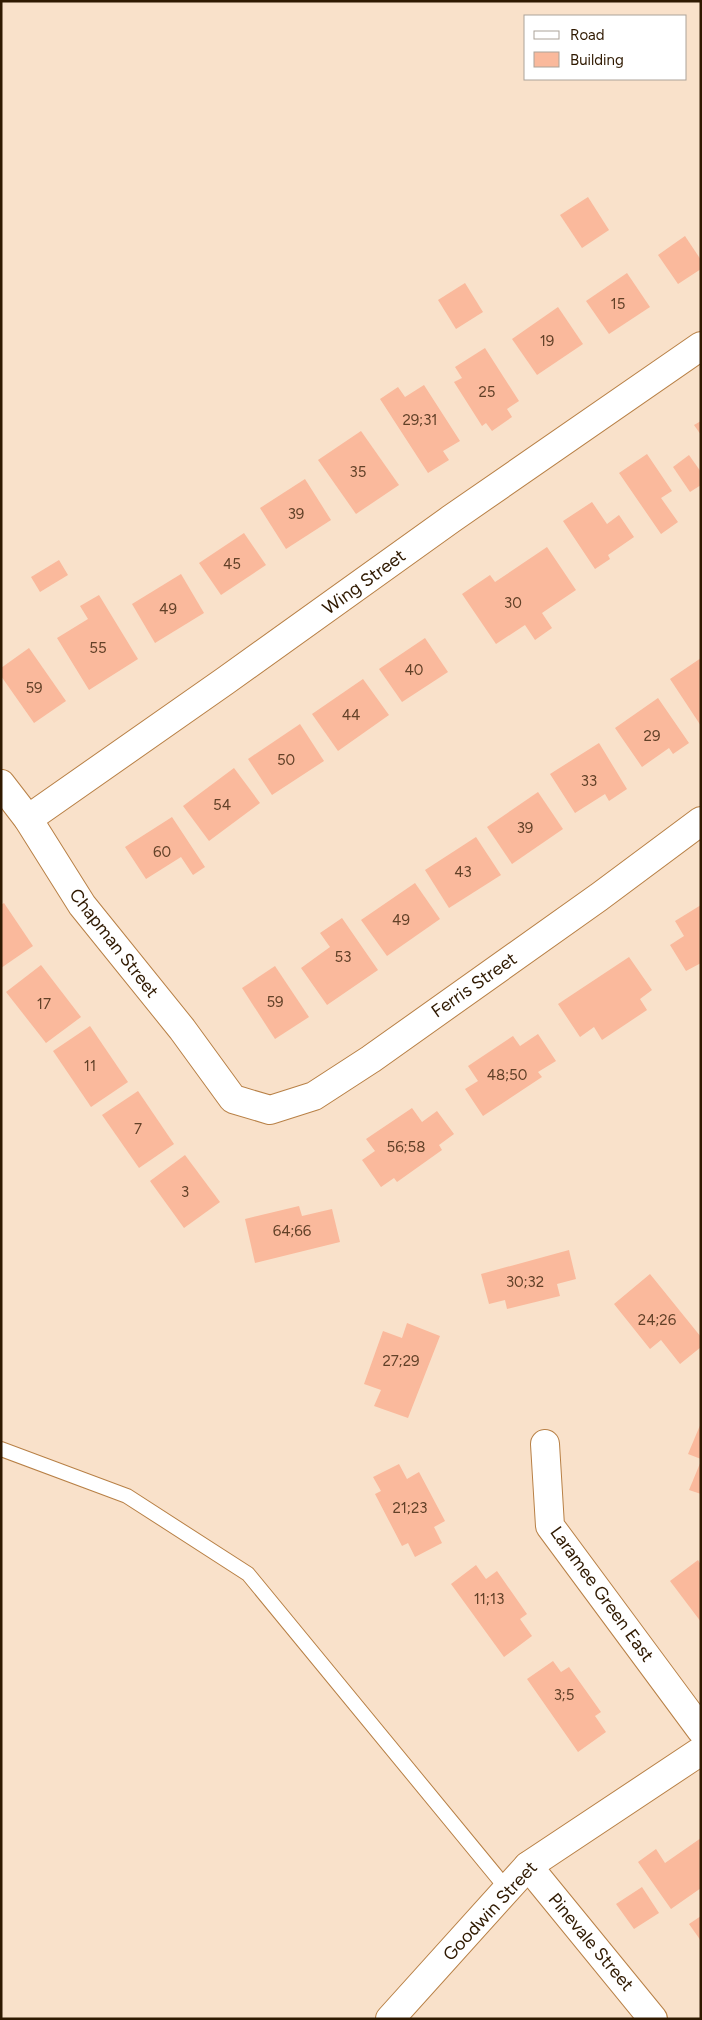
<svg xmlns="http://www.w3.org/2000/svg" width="702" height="2020" viewBox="0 0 702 2020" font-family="Figtree,sans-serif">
  <rect width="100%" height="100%" fill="#f9e1ca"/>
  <g fill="#fab99c">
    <path d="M588,197L609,230L582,248L560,215Z"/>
    <path d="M685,236L701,260V269L678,284L658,255Z"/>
    <path d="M627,273L650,307L609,334L586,301Z"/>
    <path d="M465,283L483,312L456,329L438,300Z"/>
    <path d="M558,307L583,344L537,375L512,339Z"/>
    <path d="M485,348L519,401L507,409L512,417L492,431L486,423L482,426L454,382L462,378L455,367Z"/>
    <path d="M424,385L460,441L443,451L449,460L428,473L380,399L398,387L405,397Z"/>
    <path d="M701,421V435L694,425Z"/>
    <path d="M361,431L399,485L356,514L318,460Z"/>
    <path d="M647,454L672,491L661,498L678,522L661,534L619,473Z"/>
    <path d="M689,455L701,472V485L690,492L673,467Z"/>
    <path d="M305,479L331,520L286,549L260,508Z"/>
    <path d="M592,502L607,524L619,515L634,537L608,555L610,559L595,569L563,521Z"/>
    <path d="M244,533L266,565L221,595L199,563Z"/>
    <path d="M547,547L576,590L542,613L552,628L535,640L525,625L496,644L462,594L490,575L495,582Z"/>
    <path d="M59,560L68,575L40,592L31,577Z"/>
    <path d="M181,574L204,613L155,643L132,604Z"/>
    <path d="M99,595L138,659L89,690L57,638L88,619L80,606Z"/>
    <path d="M425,638L448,672L402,702L379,669Z"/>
    <path d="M29,648L66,701L34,723L1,676V668Z"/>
    <path d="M701,658V726L670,679Z"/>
    <path d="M363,679L389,715L338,751L312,714Z"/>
    <path d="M658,698L689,743L673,754L669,748L642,767L615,728Z"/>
    <path d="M300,724L324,761L272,795L248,759Z"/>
    <path d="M599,743L627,789L609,801L605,794L575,813L550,774Z"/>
    <path d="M234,768L260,803L209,841L183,806Z"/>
    <path d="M538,792L563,829L512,864L487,827Z"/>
    <path d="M172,817L205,867L193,875L181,857L146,879L125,847Z"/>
    <path d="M476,837L501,875L449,908L425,870Z"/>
    <path d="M415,883L440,919L387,956L361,920Z"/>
    <path d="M4,903L33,946L1,968V905Z"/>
    <path d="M701,905V963L686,971L670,945L684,936L675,921Z"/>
    <path d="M342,918L378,970L327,1005L301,968L330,947L320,933Z"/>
    <path d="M629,957L652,990L640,999L647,1010L602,1040L594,1027L580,1037L558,1004Z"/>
    <path d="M41,965L81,1017L46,1043L6,992Z"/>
    <path d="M275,966L309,1017L275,1039L242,988Z"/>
    <path d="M90,1026L128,1082L91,1107L53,1051Z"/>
    <path d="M538,1034L556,1061L538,1072L542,1077L483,1116L465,1089L478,1081L468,1066L513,1036L520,1046Z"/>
    <path d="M138,1091L174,1144L139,1168L102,1115Z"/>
    <path d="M412,1108L422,1122L437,1111L454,1134L439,1145L442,1150L397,1182L394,1178L381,1187L362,1160L375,1151L366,1139Z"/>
    <path d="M185,1155L220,1202L184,1228L150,1181Z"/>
    <path d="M299,1206L302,1216L332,1209L340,1242L255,1263L245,1219Z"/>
    <path d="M569,1250L576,1279L557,1284L560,1296L507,1309L505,1300L489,1304L481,1274Z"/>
    <path d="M650,1274L701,1337V1347L680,1364L661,1340L650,1349L614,1304Z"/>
    <path d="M407,1323L440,1336L408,1418L374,1406L381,1390L364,1384L383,1331L402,1338Z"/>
    <path d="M701,1423V1459L688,1454Z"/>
    <path d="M701,1461V1494L689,1490Z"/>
    <path d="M399,1464L407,1479L419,1472L445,1521L434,1527L442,1543L415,1557L408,1543L402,1546L375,1494L381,1491L373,1477Z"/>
    <path d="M698,1560L701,1565V1622L670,1581Z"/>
    <path d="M476,1565L486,1579L497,1571L527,1614L520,1619L532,1636L504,1657L451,1584Z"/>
    <path d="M553,1661L561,1672L569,1667L601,1712L595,1716L606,1732L578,1752L527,1679Z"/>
    <path d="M701,1838V1888L671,1909L638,1862L656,1849L665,1863Z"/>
    <path d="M642,1887L659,1913L634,1929L616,1904Z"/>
    <path d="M701,1916V1941L689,1924Z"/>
  </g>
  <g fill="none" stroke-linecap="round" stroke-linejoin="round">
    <defs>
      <path id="lane" d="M1,1449L127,1496L248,1574L507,1889"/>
      <g id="street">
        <path d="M1,784L28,819L82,905L182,1029L233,1099L270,1110L314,1096L371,1059L599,897L701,821"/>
        <path d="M28,819L225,681L451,519L701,346"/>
        <path d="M545,1444L550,1526L701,1730"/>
      </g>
      <g id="secondary">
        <path d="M528,1866L653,2019"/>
        <path d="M390,2019L528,1866L701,1751"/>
      </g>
    </defs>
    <use href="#lane" stroke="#b88046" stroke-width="16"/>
    <use href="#street" stroke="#b88046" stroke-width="30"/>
    <use href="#secondary" stroke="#b88046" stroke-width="30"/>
    <use href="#lane" stroke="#fff" stroke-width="14"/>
    <use href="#street" stroke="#fff" stroke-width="28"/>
    <use href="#secondary" stroke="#fff" stroke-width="28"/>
  </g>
  <g text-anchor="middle" stroke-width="5" stroke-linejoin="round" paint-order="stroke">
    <g font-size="15" fill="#624128">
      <text x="618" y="309">15</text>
      <text x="547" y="346">19</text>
      <text x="487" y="397">25</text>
      <text x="420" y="425">29;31</text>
      <text x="358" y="477">35</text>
      <text x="296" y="519">39</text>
      <text x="232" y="569">45</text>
      <text x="513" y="608">30</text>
      <text x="168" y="614">49</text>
      <text x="98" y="653">55</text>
      <text x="414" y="675">40</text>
      <text x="34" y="693">59</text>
      <text x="351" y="720">44</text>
      <text x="652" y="741">29</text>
      <text x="286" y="765">50</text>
      <text x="589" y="786">33</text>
      <text x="222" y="810">54</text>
      <text x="525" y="833">39</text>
      <text x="162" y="857">60</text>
      <text x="463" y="877">43</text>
      <text x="401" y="925">49</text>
      <text x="343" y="962">53</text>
      <text x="275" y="1007">59</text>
      <text x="44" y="1009">17</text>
      <text x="90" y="1071">11</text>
      <text x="507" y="1080">48;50</text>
      <text x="138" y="1134">7</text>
      <text x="406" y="1152">56;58</text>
      <text x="185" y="1197">3</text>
      <text x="292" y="1236">64;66</text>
      <text x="525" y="1287">30;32</text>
      <text x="657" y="1325">24;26</text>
      <text x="401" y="1366">27;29</text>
      <text x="410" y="1513">21;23</text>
      <text x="489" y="1604">11;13</text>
      <text x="564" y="1700">3;5</text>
    </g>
    <g font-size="18" fill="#2f1901" stroke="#fff">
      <text transform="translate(364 582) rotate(-36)" y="6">Wing Street</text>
      <text transform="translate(114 943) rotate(52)" y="6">Chapman Street</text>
      <text transform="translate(474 985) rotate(-35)" y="6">Ferris Street</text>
      <text transform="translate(602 1594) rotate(54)" y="6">Laramee Green East</text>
      <text transform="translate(490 1911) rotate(-47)" y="6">Goodwin Street</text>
      <text transform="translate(591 1942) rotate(50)" y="6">Pinevale Street</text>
    </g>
  </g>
  <rect width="702" height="2020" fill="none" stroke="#2f1901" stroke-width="5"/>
  <rect x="524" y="15" width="162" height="65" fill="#ffffff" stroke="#aca399"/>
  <rect x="534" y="31" width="25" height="8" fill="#ffffff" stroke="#aca399"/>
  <text x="570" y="40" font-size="15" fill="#2f1901">Road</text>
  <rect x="534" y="52" width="25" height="15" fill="#fab99c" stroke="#aca399"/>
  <text x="570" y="65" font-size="15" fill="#2f1901">Building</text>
</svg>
